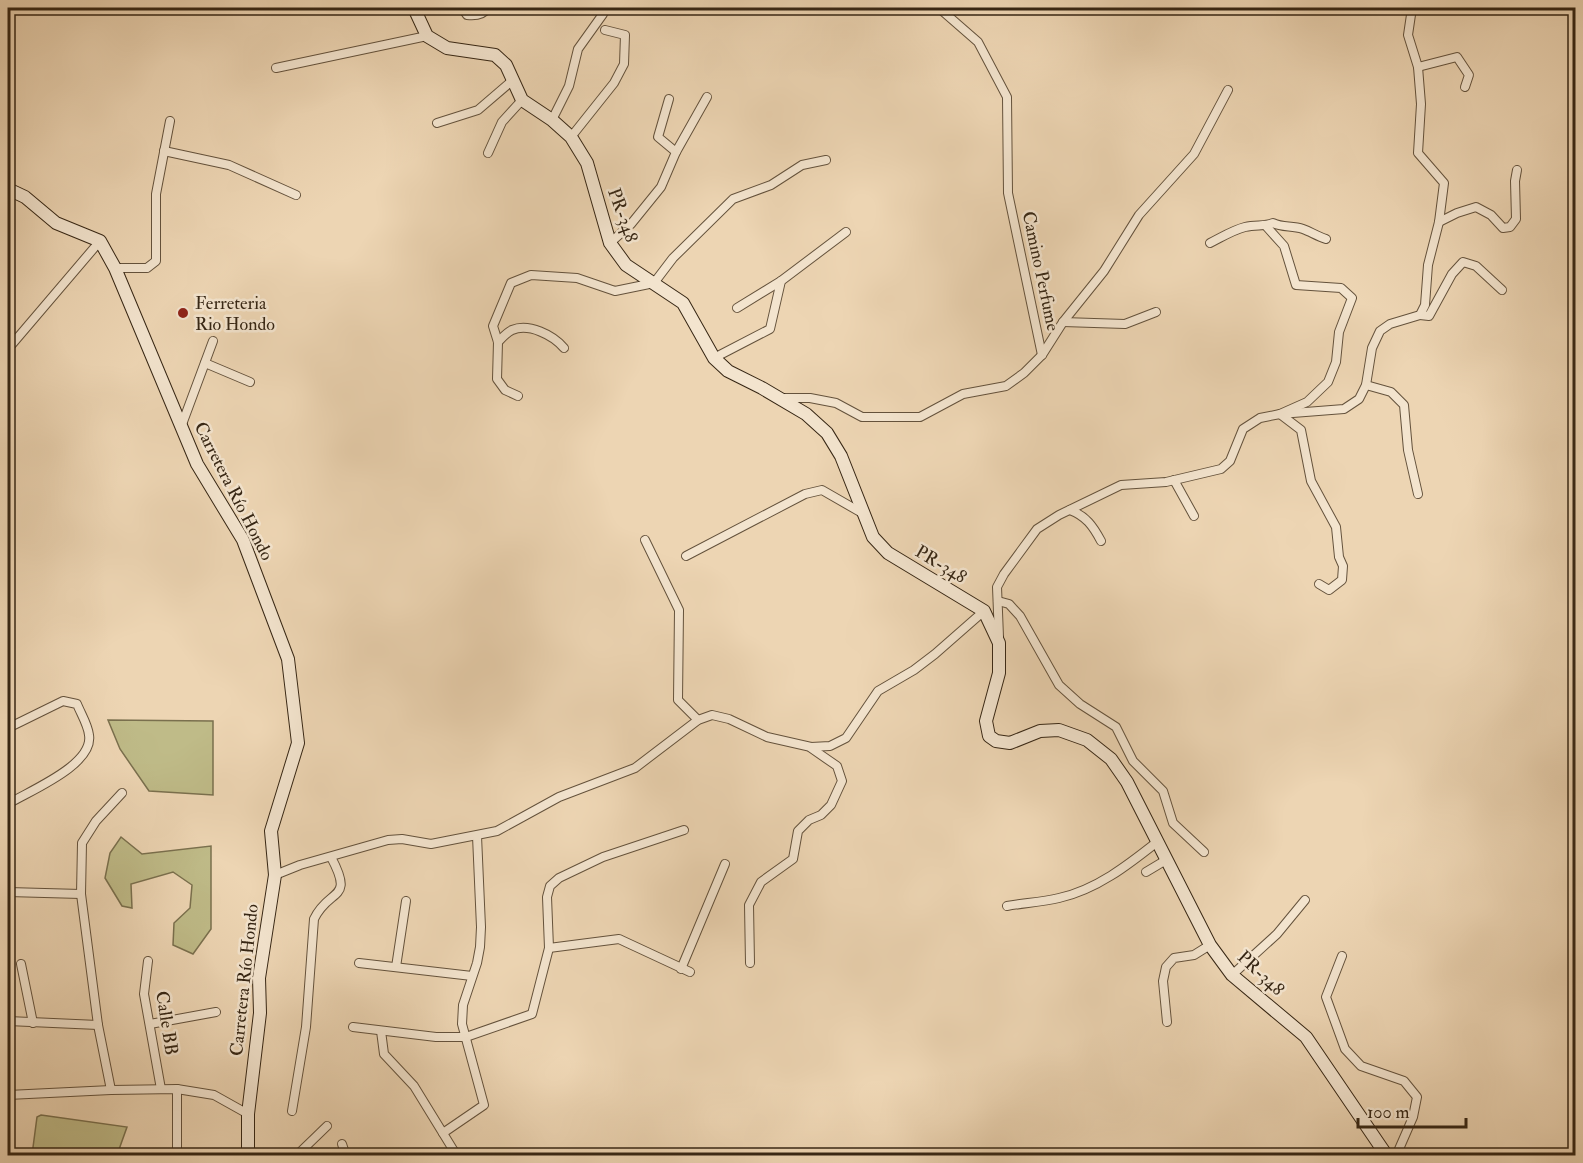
<svg xmlns="http://www.w3.org/2000/svg" width="1583" height="1163" viewBox="0 0 1583 1163" font-family="'IM FELL Double Pica',serif">
  <rect width="100%" height="100%" fill="#edd5b3"/>
  <filter id="stains"><feTurbulence type="fractalNoise" baseFrequency=".00333" numOctaves="4"/><feColorMatrix values="0 0 0 0 .2 0 0 0 0 .09 0 0 0 0 .02 0 0 0 .5 -.17"/></filter>
  <radialGradient id="worn" r=".72"><stop offset=".6" stop-color="#630" stop-opacity="0"/><stop offset="1" stop-color="#630" stop-opacity=".3"/></radialGradient>
  <g fill="#bfbb88" stroke="#7a704e" stroke-width="1.5">
    <path d="M108,720L213,721V795L149,791L120,749Z"/>
    <path d="M121,837L142,854L211,846V929L193,954L173,945L174,923L190,908L192,885L173,872L131,884L132,908L122,906L105,878L110,853Z"/>
    <path d="M41,1115L127,1127L117,1155H32L37,1117Z"/>
  </g>
  <g fill="none" stroke-linecap="round" stroke-linejoin="round">
    <defs>
      <g id="street">
        <path d="M462,8L467,15C475,16 483,15 488,8"/>
        <path d="M939,8L978,42L1007,97L1008,193L1042,355"/>
        <path d="M1418,67L1457,57L1469,75L1465,87"/>
        <path d="M276,68L427,36"/>
        <path d="M669,99L658,137L676,152"/>
        <path d="M552,120L569,86L578,49L603,14"/>
        <path d="M437,123L478,110L513,80"/>
        <path d="M571,137L614,83L624,64L625,35L605,30"/>
        <path d="M164,151L229,165L296,195"/>
        <path d="M488,153L502,122L522,100"/>
        <path d="M1439,222L1457,213L1476,207L1491,215L1503,228L1510,227L1516,219L1515,181L1517,170"/>
        <path d="M1266,226L1284,246L1296,285L1341,288L1352,298L1339,332L1336,362L1328,382L1307,402L1280,414L1301,430L1311,481L1336,527L1339,557L1343,566L1342,580L1329,590L1319,584"/>
        <path d="M610,243L631,224L661,187L676,152L707,97"/>
        <path d="M1210,243C1222,237 1233,230 1245,227C1256,224 1264,227 1273,223C1283,228 1292,225 1303,229C1311,232 1317,236 1326,239"/>
        <path d="M115,268H147L156,261V194L170,121"/>
        <path d="M737,308L781,281"/>
        <path d="M1420,315L1429,316L1452,274L1463,262L1476,266L1502,290"/>
        <path d="M1063,322L1125,324L1156,312"/>
        <path d="M498,342C502,338 507,332 512,330C529,323 553,335 564,348"/>
        <path d="M8,349L100,241"/>
        <path d="M714,358L770,329L781,281L846,232"/>
        <path d="M205,363L250,382"/>
        <path d="M1366,385L1391,392L1404,405L1408,450L1418,494"/>
        <path d="M518,396L505,390L497,379L498,342L493,326L511,283L531,275L577,278L615,291L654,283L673,258L733,199L771,185L802,165L826,160"/>
        <path d="M781,398H810L836,403L862,417H920L963,394L1006,386L1024,373L1042,355L1063,322L1104,271L1139,215L1194,154L1228,90"/>
        <path d="M181,427L213,341"/>
        <path d="M1174,480L1194,516"/>
        <path d="M1070,510C1086,516 1093,526 1101,541"/>
        <path d="M645,540L679,610L678,700L698,720"/>
        <path d="M686,556L805,494L822,490L862,513"/>
        <path d="M998,601L1009,604L1020,616L1059,685L1080,704L1116,727L1133,761L1163,791L1173,823L1204,852"/>
        <path d="M999,637L997,587L1004,574L1037,529L1059,515L1121,485L1166,482L1221,469L1230,461L1243,429L1260,418L1280,414L1344,409L1359,399L1366,385L1372,348L1380,331L1390,324L1420,315L1425,305L1428,265L1439,222L1444,183L1418,153L1421,104L1418,67L1408,35L1412,8"/>
        <path d="M8,728L63,701L77,704C81,714 88,725 89,735C94,765 29,791 8,804"/>
        <path d="M1146,872L1166,860"/>
        <path d="M275,875L300,865L388,840L402,839L431,844L497,831L559,797L635,768L698,720L712,715L729,719L767,737L811,747L830,746L846,738L878,691L914,670L935,654L984,611"/>
        <path d="M8,892L81,894"/>
        <path d="M1007,906C1024,903 1042,902 1059,898C1096,890 1128,865 1157,842"/>
        <path d="M549,948L619,939L690,972"/>
        <path d="M1342,956L1326,997L1345,1049L1361,1066L1404,1081L1417,1097L1413,1117L1396,1156"/>
        <path d="M148,961L144,994L161,1089"/>
        <path d="M359,963L472,976"/>
        <path d="M750,963L749,905L761,882L793,859L798,831L809,820L821,815L831,805L842,781L837,766L811,748"/>
        <path d="M21,964L33,1023"/>
        <path d="M396,967L406,901"/>
        <path d="M681,969L725,864"/>
        <path d="M1232,975L1277,934L1305,900"/>
        <path d="M8,1021L98,1025"/>
        <path d="M1167,1022L1163,981L1166,967L1174,958L1194,955L1210,945"/>
        <path d="M150,1024L216,1012"/>
        <path d="M353,1027L436,1037H466L532,1014L549,948L547,897L550,886L559,878L603,857L684,830"/>
        <path d="M381,1031L384,1054L414,1086L457,1156"/>
        <path d="M111,1090L98,1025L81,894L82,843L96,821L122,793"/>
        <path d="M8,1095L111,1090L177,1089L214,1095L248,1114"/>
        <path d="M292,1111L306,1027L314,919C329,887 355,902 331,857"/>
        <path d="M443,1133L484,1105L462,1024L463,1005L477,963L480,947L481,927L477,836"/>
        <path d="M342,1144L346,1156"/>
        <path d="M177,1156V1089"/>
        <path d="M296,1156L327,1126"/>
      </g>
      <g id="secondary">
        <path d="M414,8L427,36L447,48L495,55L506,65L522,100L552,120L571,137L587,163L610,243L626,265L683,303L714,358L728,371L762,388L806,414L827,433L841,456L873,537L888,553L984,611L999,643V673L986,721L989,736L996,741L1010,743L1040,731L1059,730L1087,740L1111,759L1127,782L1210,945L1232,975L1306,1037L1387,1156"/>
        <path d="M8,189L25,197L56,223L100,241L115,268L197,464L243,540L288,659L298,743L271,831L275,875L259,978L260,1013L248,1114V1156"/>
      </g>
    </defs>
    <use href="#street" stroke="#64523c" stroke-width="10"/>
    <use href="#secondary" stroke="#362614" stroke-width="14"/>
    <use href="#street" stroke="#f3e4ce" stroke-width="8"/>
    <use href="#secondary" stroke="#f3e4ce" stroke-width="12"/>
  </g>
  <circle fill="#8f2418" stroke="#f3e4ce" stroke-width="2" cx="183" cy="313" r="6"/>
  <g text-anchor="middle" stroke-width="5" stroke-linejoin="round" paint-order="stroke">
    <g font-size="18" fill="#362614" stroke="#f3e4ce">
      <text transform="translate(623 215) rotate(70)" y="6">PR-348</text>
      <text transform="translate(1041 271) rotate(78)" y="6">Camino Perfume</text>
      <text transform="translate(234 491) rotate(63)" y="6">Carretera Río Hondo</text>
      <text transform="translate(941 564) rotate(31)" y="6">PR-348</text>
      <text transform="translate(1261 973) rotate(43)" y="6">PR-348</text>
      <text transform="translate(244 980) rotate(-84)" y="6">Carretera Río Hondo</text>
      <text transform="translate(167 1023) rotate(81)" y="6">Calle BB</text>
    </g>
    <g font-size="18" fill="#362614" stroke="#f3e4ce" text-anchor="start">
      <text x="195" y="309">Ferreteria<tspan x="195" dy="21">Rio Hondo</tspan></text>
    </g>
  </g>
  <rect width="1583" height="1163" fill="none" stroke="#edd5b3" stroke-width="30"/>
  <rect x="9" y="9" width="1565" height="1145" fill="none" stroke="#362614" stroke-width="3"/>
  <rect x="15" y="15" width="1553" height="1133" fill="none" stroke="#362614" stroke-width="1.5"/>
  <path d="M1358 1118v9h108v-9" fill="none" stroke="#362614" stroke-width="3"/>
  <text x="1367" y="1118" font-size="18" fill="#362614" stroke="#f3e4ce" stroke-width="4.5" paint-order="stroke">100 m</text>
  <rect width="100%" height="100%" filter="url(#stains)"/>
  <rect width="100%" height="100%" fill="url(#worn)"/>
</svg>
